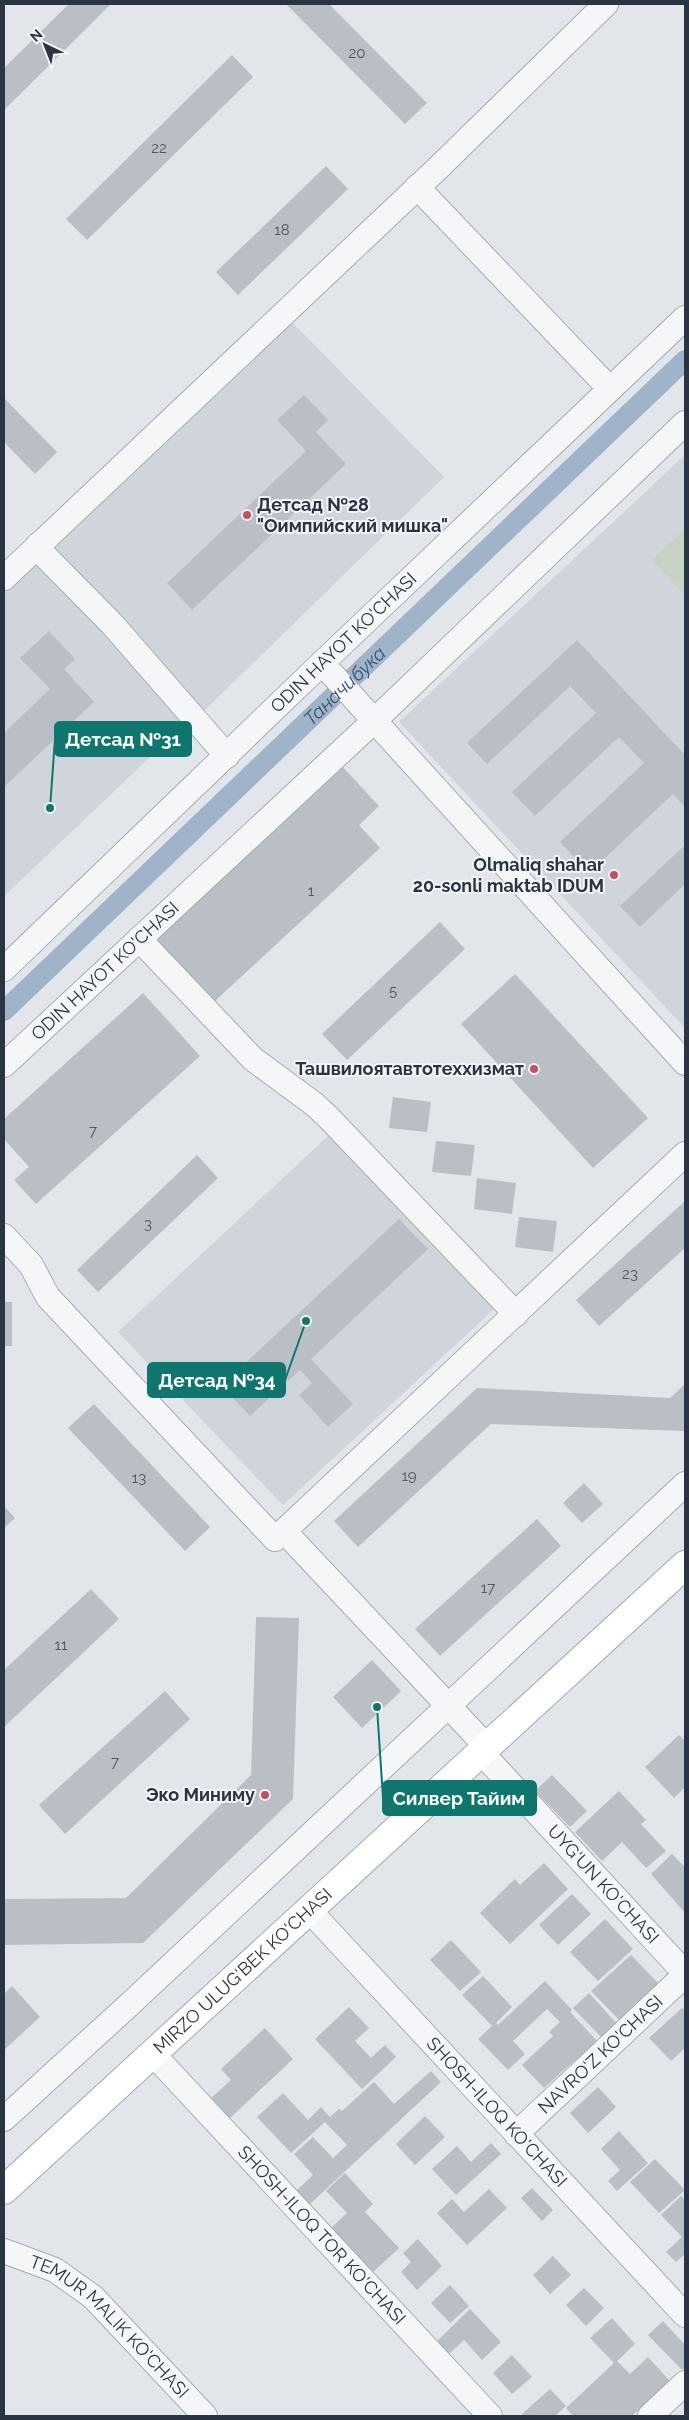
<svg xmlns="http://www.w3.org/2000/svg" width="689" height="2420" viewBox="0 0 689 2420" font-family="Raleway,sans-serif">
  <rect width="100%" height="100%" fill="#e2e5ea"/>
  <g fill="#d0d5dc">
    <path d="M289,319L444,477L204,711L50,553Z"/>
    <path d="M685,455V1028L399,722Z"/>
    <path d="M39,560L190,719L4,896V593Z"/>
    <path d="M329,1135L494,1309L283,1505L118,1332Z"/>
  </g>
  <path fill="#c8d3c4" d="M685,529V595L652,560Z"/>
  <g fill="none" stroke-linecap="round" stroke-linejoin="round">
    <path stroke="#9fb4c8" stroke-width="20" id="s1" d="M4,1011L685,360"/>
  </g>
  <g fill="#babfc6">
    <path d="M69,4H111L4,110V68Z"/>
    <path d="M286,4H329L427,103L405,124Z"/>
    <path d="M232,55L253,77L87,240L66,219Z"/>
    <path d="M326,166L348,189L238,295L216,272Z"/>
    <path d="M304,395L328,420L316,432L346,464L192,610L167,583L306,451L277,420Z"/>
    <path d="M4,398L57,452L35,474L4,442Z"/>
    <path d="M49,631L75,659L64,669L94,702L4,787V733L50,689L20,658Z"/>
    <path d="M577,640L685,755V807L673,794L589,873L560,842L644,763L619,737L535,816L512,792L596,713L570,686L487,764L467,743Z"/>
    <path d="M339,763L379,806L359,825L380,848L214,1002L153,935Z"/>
    <path d="M685,845V884L640,927L620,906Z"/>
    <path d="M440,922L465,949L347,1060L322,1034Z"/>
    <path d="M515,974L648,1118L593,1168L461,1024Z"/>
    <path d="M143,993L200,1056L36,1204L14,1180L29,1167L4,1139V1119Z"/>
    <path d="M393,1097L431,1102L427,1132L389,1128Z"/>
    <path d="M436,1141L475,1145L471,1176L432,1172Z"/>
    <path d="M197,1155L218,1178L98,1292L77,1270Z"/>
    <path d="M477,1178L516,1183L512,1214L474,1209Z"/>
    <path d="M685,1201V1248L599,1326L576,1300Z"/>
    <path d="M519,1217L557,1221L553,1252L515,1247Z"/>
    <path d="M399,1219L428,1249L311,1359L353,1404L328,1427L299,1395L312,1383L300,1370L250,1416L221,1386Z"/>
    <rect x="4" y="1302" width="8" height="44"/>
    <path d="M685,1384V1429L683,1431L491,1424L358,1547L334,1521L477,1388L670,1398Z"/>
    <path d="M94,1404L210,1527L185,1551L68,1428Z"/>
    <path d="M584,1483L603,1504L582,1523L563,1503Z"/>
    <path d="M4,1506L15,1518L4,1528Z"/>
    <path d="M537,1519L561,1546L440,1656L415,1629Z"/>
    <path d="M91,1589L119,1619L4,1727V1670Z"/>
    <path d="M256,1617L299,1618L293,1799L143,1943L4,1945V1899L126,1898L251,1775Z"/>
    <path d="M372,1660L401,1691L362,1728L333,1697Z"/>
    <path d="M165,1691L190,1719L65,1834L39,1805Z"/>
    <path d="M679,1735L685,1741V1787L674,1798L645,1767Z"/>
    <path d="M552,1775L587,1811L570,1827L535,1791Z"/>
    <path d="M619,1791L646,1820L641,1824L666,1851L646,1868L622,1842L602,1861L575,1832Z"/>
    <path d="M672,1854L685,1867V1913L651,1874Z"/>
    <path d="M544,1863L568,1889L510,1944L480,1913L515,1879L520,1885Z"/>
    <path d="M572,1894L591,1914L558,1945L539,1925Z"/>
    <path d="M605,1919L633,1949L598,1981L570,1952Z"/>
    <path d="M451,1940L481,1972L460,1991L430,1960Z"/>
    <path d="M631,1955L658,1983L633,2006L635,2008L621,2022L591,1991Z"/>
    <path d="M483,1976L512,2007L496,2023L498,2025L545,1981L572,2010L570,2012L599,2043L578,2063L575,2060L544,2088L522,2065L553,2036L549,2032L560,2022L547,2009L513,2041L525,2054L508,2070L478,2039L492,2026L462,1995Z"/>
    <path d="M12,1986L40,2017L4,2050V1994Z"/>
    <path d="M589,1993L618,2025L603,2039L573,2008Z"/>
    <path d="M349,2007L369,2028L355,2041L371,2058L385,2045L396,2057L362,2089L315,2039Z"/>
    <path d="M682,2008L685,2011V2048L671,2061L649,2038Z"/>
    <path d="M265,2028L293,2059L230,2118L211,2098L231,2080L221,2069Z"/>
    <path d="M431,2071L441,2082L309,2205L296,2191L313,2175L294,2154L313,2137L333,2158L347,2145L325,2122L291,2153L257,2117L283,2093L308,2120L321,2107L330,2117L339,2109L342,2111L374,2082L394,2104Z"/>
    <path d="M598,2087L616,2107L588,2133L570,2113Z"/>
    <path d="M425,2116L445,2137L415,2165L396,2144Z"/>
    <path d="M619,2131L648,2163L617,2191L608,2181L620,2170L601,2149Z"/>
    <path d="M491,2143L501,2154L456,2195L432,2169L457,2146L471,2162Z"/>
    <path d="M655,2159L685,2190L659,2213L630,2182Z"/>
    <path d="M345,2173L373,2204L365,2212L399,2248L372,2273L331,2228L347,2213L326,2191Z"/>
    <path d="M532,2188L553,2210L542,2221L521,2198Z"/>
    <path d="M489,2189L507,2208L467,2245L437,2213L452,2199L464,2212Z"/>
    <path d="M681,2196L685,2200V2254L676,2262L666,2252L682,2237L661,2215Z"/>
    <path d="M418,2239L442,2266L417,2290L401,2272L411,2262L403,2253Z"/>
    <path d="M553,2256L571,2275L550,2294L533,2275Z"/>
    <path d="M450,2285L469,2306L450,2323L431,2303Z"/>
    <path d="M584,2288L604,2308L586,2326L566,2305Z"/>
    <path d="M470,2309L501,2342L482,2360L464,2340L448,2355L436,2342Z"/>
    <path d="M612,2318L635,2344L617,2361L630,2374L648,2357L670,2381L632,2416H573L566,2408L614,2363L590,2338Z"/>
    <path d="M663,2321L685,2345V2367L682,2370L648,2335Z"/>
    <path d="M512,2355L532,2377L512,2394L493,2373Z"/>
    <path d="M550,2389L566,2406L555,2416H524L522,2414Z"/>
  </g>
  <g fill="none" stroke-linecap="round" stroke-linejoin="round">
    <defs>
      <g id="minor">
        <path d="M417,187L610,389"/>
        <path d="M38,545L43,554L113,625L227,756"/>
        <path d="M4,578L437,169L606,4"/>
        <path d="M322,663L685,1063"/>
        <path d="M139,939L253,1059L314,1104L328,1117L516,1314"/>
        <path id="s2" d="M4,969L322,663L685,318"/>
        <path id="s3" d="M4,1065L374,721L685,423"/>
        <path d="M4,1236L31,1265L48,1297L275,1539"/>
        <path d="M487,1747L284,1531L685,1154"/>
        <path id="s4" d="M481,1752L685,1973"/>
        <path id="s5" d="M309,1910L685,2315"/>
        <path id="s6" d="M152,2053L490,2416"/>
        <path d="M4,2119L130,2004L685,1484"/>
        <path id="s7" d="M516,2134L685,1975"/>
        <path id="s8" d="M4,2251L55,2270L93,2297L205,2416"/>
        <path d="M650,2416L685,2383"/>
      </g>
      <g id="major">
        <path id="s9" d="M4,2190L685,1565"/>
      </g>
    </defs>
    <use href="#minor" stroke="#a7acb4" stroke-width="26"/>
    <use href="#major" stroke="#a2aab5" stroke-width="30"/>
    <use href="#minor" stroke="#f5f6f8" stroke-width="24"/>
    <use href="#major" stroke="#fff" stroke-width="28"/>
  </g>
  <g fill="#c84e63" stroke="#f2f4f7" stroke-width="2">
    <circle cx="247" cy="515" r="5"/>
    <circle cx="614" cy="875" r="5"/>
    <circle cx="534" cy="1069" r="5"/>
    <circle cx="265" cy="1795" r="5"/>
  </g>
  <g text-anchor="middle" stroke-width="4" stroke-linejoin="round" paint-order="stroke">
    <g font-size="15" fill="#4f5762">
      <text x="357" y="58">20</text>
      <text x="159" y="153">22</text>
      <text x="282" y="235">18</text>
      <text x="311" y="896">1</text>
      <text x="393" y="996">5</text>
      <text x="93" y="1136">7</text>
      <text x="148" y="1229">3</text>
      <text x="630" y="1279">23</text>
      <text x="409" y="1481">19</text>
      <text x="139" y="1483">13</text>
      <text x="488" y="1593">17</text>
      <text x="61" y="1650">11</text>
      <text x="115" y="1767">7</text>
    </g>
    <g font-size="18" font-weight="bold" fill="#2b3441" stroke="#f2f4f7" text-anchor="end">
      <text x="257" y="511" text-anchor="start">Детсад №28<tspan x="257" dy="21">"Оимпийский мишка"</tspan></text>
      <text x="604" y="871">Olmaliq shahar<tspan x="604" dy="21">20-sonli maktab IDUM</tspan></text>
      <text x="524" y="1075">Ташвилоятавтотеххизмат</text>
      <text x="255" y="1801">Эко Миниму</text>
    </g>
    <g font-size="18" fill="#2b3441" stroke="#f2f4f7">
      <text dy="6" stroke="none"><textPath href="#s2" startOffset="471">ODIN HAYOT KO'CHASI</textPath></text>
      <text dy="6" stroke="none"><textPath href="#s3" startOffset="138">ODIN HAYOT KO'CHASI</textPath></text>
      <text dy="6" stroke="none"><textPath href="#s4" startOffset="180">UYG‘UN KO'CHASI</textPath></text>
      <text dy="6" stroke="none"><textPath href="#s9" startOffset="324">MIRZO ULUG‘BEK KO'CHASI</textPath></text>
      <text dy="6" stroke="none"><textPath href="#s7" startOffset="116">NAVRO‘Z KO'CHASI</textPath></text>
      <text dy="6" stroke="none"><textPath href="#s5" startOffset="276">SHOSH-ILOQ KO'CHASI</textPath></text>
      <text dy="6" stroke="none"><textPath href="#s6" startOffset="249">SHOSH-ILOQ TOR KO'CHASI</textPath></text>
      <text dy="6" stroke="none"><textPath href="#s8" startOffset="132">TEMUR MALIK KO'CHASI</textPath></text>
    </g>
    <g font-size="19" font-style="italic" fill="#375373" stroke="#f2f4f7">
      <text dy="7" stroke="none"><textPath href="#s1" startOffset="471">Таначибука</textPath></text>
    </g>
  </g>
  <path fill="none" stroke="#0f766e" stroke-width="2" d="M50 808L55 739M306 1321L285 1380M377 1707L383 1798"/>
  <g fill="#0f766e" stroke="#f2f4f7" stroke-width="2">
    <circle cx="50" cy="808" r="5"/>
    <circle cx="306" cy="1321" r="5"/>
    <circle cx="377" cy="1707" r="5"/>
  </g>
  <g fill="#0f766e" stroke="#0f766e" stroke-width="2">
    <rect x="55" y="722" width="136" height="34" rx="5"/>
    <rect x="148" y="1363" width="137" height="34" rx="5"/>
    <rect x="383" y="1781" width="153" height="34" rx="5"/>
  </g>
  <g font-size="19" text-anchor="middle" font-weight="bold" fill="#fff">
    <text x="123" y="746">Детсад №31</text>
    <text x="217" y="1387">Детсад №34</text>
    <text x="459" y="1805">Силвер Тайим</text>
  </g>
  <rect width="689" height="2420" fill="none" stroke="#2b3441" stroke-width="10"/>
  <g transform="translate(45 45) rotate(317)" stroke="#f2f4f7" stroke-width="4" paint-order="stroke">
  <path d="M0-4L9 19L0 12L-9 19Z" fill="#2b3441"/>
  <text y="-8" font-size="14" font-weight="bold" text-anchor="middle" fill="#2b3441">N</text>
  </g>
</svg>
